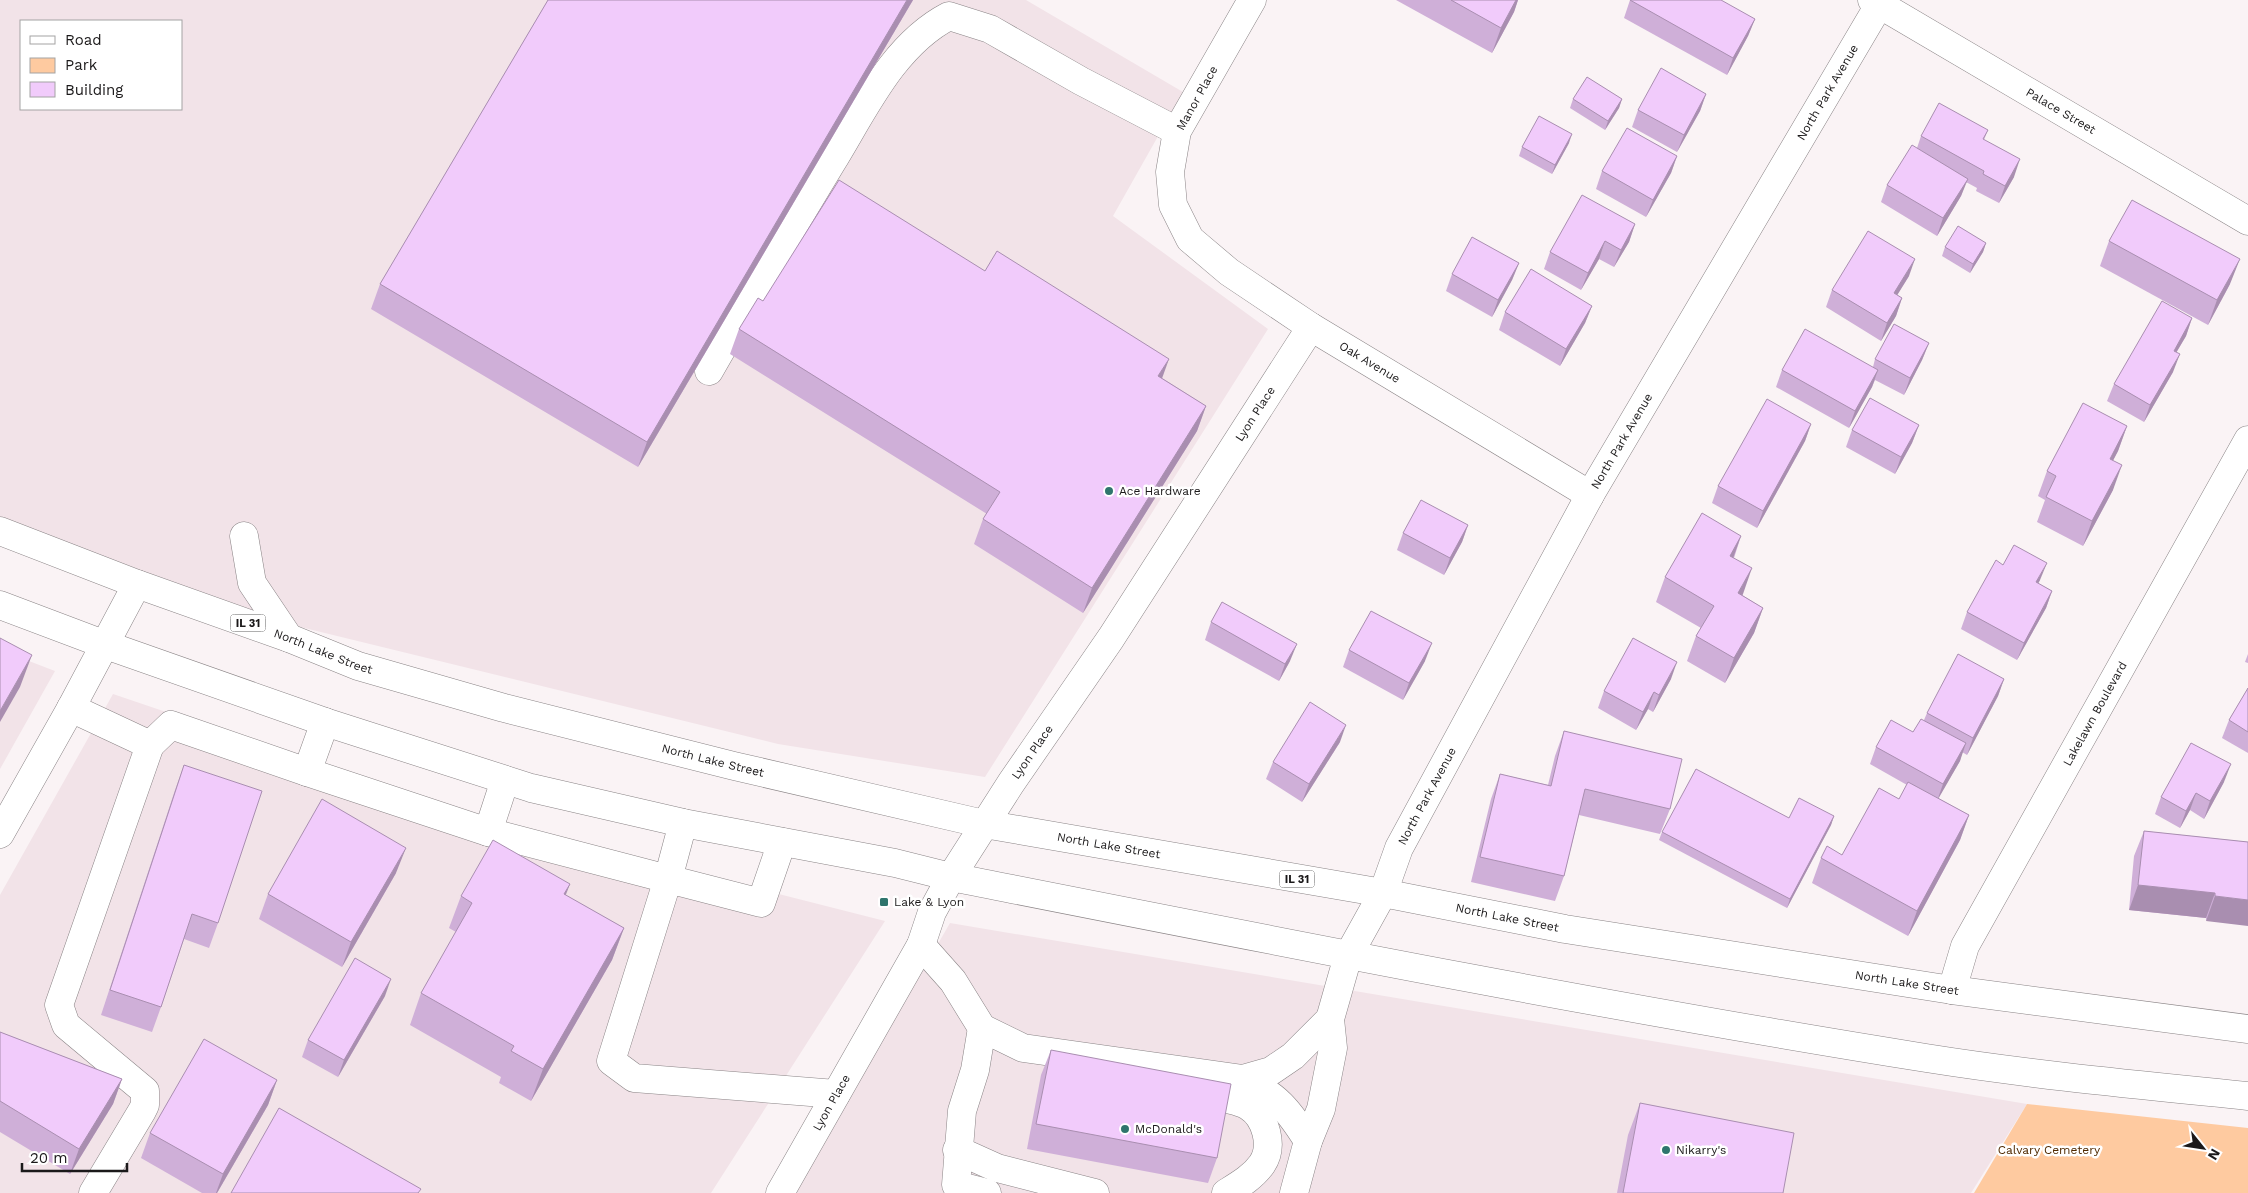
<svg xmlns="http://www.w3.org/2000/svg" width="2248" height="1193" viewBox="0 0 2248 1193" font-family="'Work Sans',sans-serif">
  <rect width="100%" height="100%" fill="#faf3f5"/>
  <g fill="#f2e3e8" fill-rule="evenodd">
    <path d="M0,0H1026L1183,92L1113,216L1268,329L985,777L778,744L284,623L0,518ZM21,21H181V109H21Z"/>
    <path d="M0,650L55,671L0,769Z"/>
    <path d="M113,694L473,816L885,921L711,1193H0V895Z"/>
    <path d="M950,923L2027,1104L1971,1193H794Z"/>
  </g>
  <path fill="#fecaa0" d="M2027,1104L2248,1128V1193H1974Z"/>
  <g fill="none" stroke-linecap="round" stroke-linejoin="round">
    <defs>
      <g id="minor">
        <path id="s1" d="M1252,0L1177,131L1170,172L1173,205L1190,239L1229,272L1311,327L1590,495"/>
        <path id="s2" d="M1872,0L2248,221"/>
        <path d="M709,371C749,301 790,231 832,162C864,110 893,45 949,16L990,29L1081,81L1177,131"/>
        <path d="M244,536L252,583L289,638"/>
        <path d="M71,708L150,745L59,1005L66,1025L145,1091V1105L142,1111L93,1193"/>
        <path d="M150,745L171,725L307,772L325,722"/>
        <path d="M307,772L488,832L505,780"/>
        <path d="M488,832L668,879L683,823"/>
        <path d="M0,834L71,708L137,584"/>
        <path d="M782,842L761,903L668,879L611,1061L634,1078L836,1094"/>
        <path d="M921,945L953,981L982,1028"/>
        <path id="s3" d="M1952,990L1965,946L2248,440"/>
        <path d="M1243,1079L1271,1071L1293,1056L1330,1019"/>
        <path d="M1191,1094C1208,1097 1233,1097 1248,1106C1266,1117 1274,1146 1262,1164C1253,1177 1239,1185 1226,1193"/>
        <path d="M957,1150L997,1168L1095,1193"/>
        <path id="s4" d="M780,1193L921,945L932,912L951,877L1011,783L1111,638L1311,327"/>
        <path d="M987,1193L956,1185L962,1111L975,1070L982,1028L1023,1048L1243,1079C1277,1096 1288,1109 1308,1141"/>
        <path id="s5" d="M1294,1193L1308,1141L1321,1109L1333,1048L1330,1019L1348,956L1383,893L1399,848L1590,495L1882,0"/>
      </g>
      <g id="major">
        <path id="s6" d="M0,531L137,584L289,638L358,666L504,708L734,766L984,824L1383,893L1565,929L1952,990L2248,1029"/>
        <path d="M0,605L106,645L325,722L531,788L683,823L895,863L951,877C1275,941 1600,1006 1926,1058C2033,1075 2141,1085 2248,1096"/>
      </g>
    </defs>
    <use href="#minor" stroke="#8a8486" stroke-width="29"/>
    <use href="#major" stroke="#8a8486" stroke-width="29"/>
    <use href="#minor" stroke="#fff" stroke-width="28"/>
    <use href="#major" stroke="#fff" stroke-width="28"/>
  </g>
  <g fill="#cfafd8">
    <path d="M548,0H913L638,467L371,309L380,284Z"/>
    <path d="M1396,0H1518L1514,12L1492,53Z"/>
    <path d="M1630,0L1755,19L1748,36L1727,75L1624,18Z"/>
    <path d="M1706,94L1700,111L1677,152L1632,127L1638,110Z"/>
    <path d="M1573,99H1622L1619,108L1605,130L1570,108Z"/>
    <path d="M1988,130L1984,140L2014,177L1999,203L1976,191L1977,188L1966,182L1961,196L1937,236L1881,202L1887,185L1917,148L1921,136Z"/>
    <path d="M1569,143L1552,174L1519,156L1522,147Z"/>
    <path d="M1677,156L1671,173L1646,217L1596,189L1602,171Z"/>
    <path d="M1635,224L1629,242L1614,267L1599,259L1581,290L1544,269L1550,252Z"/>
    <path d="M2109,241L2230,284L2208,325L2100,266Z"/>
    <path d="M1986,243L1983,252L1970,273L1942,256L1945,247Z"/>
    <path d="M1519,263L1512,280L1492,317L1446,291L1452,274Z"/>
    <path d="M985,271L1162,378L1206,406L1197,431L1083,613L974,544L983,519L987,514L730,354L739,329L763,301Z"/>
    <path d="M1909,276L1897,295L1902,298L1896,316L1881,341L1826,307L1832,290Z"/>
    <path d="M1592,306L1585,323L1560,366L1499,330L1505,312Z"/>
    <path d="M2192,318L2186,336L2176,353L2173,372L2144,422L2107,401L2114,384Z"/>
    <path d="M1929,343L1922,360L1904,395L1875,380L1872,387L1849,428L1776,387L1782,370L1873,367L1875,359Z"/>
    <path d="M1811,424L1805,441L1757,528L1712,503L1718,486Z"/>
    <path d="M1919,425L1912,443L1895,474L1846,447L1852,430Z"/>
    <path d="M2127,426L2118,451L2113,460V490L2083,546L2037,522L2045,500L2038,496L2047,471Z"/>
    <path d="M1468,525L1462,542L1444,575L1397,550L1403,533Z"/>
    <path d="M1741,536L1734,558L1743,594L1742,595L1763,608L1754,633L1725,683L1687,661L1696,636L1701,628L1656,602L1665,577Z"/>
    <path d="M2003,565L2040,580L2038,583L2052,591L2046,608L2017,660L1961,629L1967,612Z"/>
    <path d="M1211,622L1290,661L1279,681L1205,640Z"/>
    <path d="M1349,650L1425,661L1403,700L1343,667Z"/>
    <path d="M2248,654V663L2245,662Z"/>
    <path d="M1671,679L1653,712L1648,709L1636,730L1598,708L1604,691Z"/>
    <path d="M2004,679L1998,696L1967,755L1962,752L1960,761L1938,798L1969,815L1960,840L1908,936L1812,883L1821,858L1842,855L1899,799L1907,785L1870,764L1876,747L1913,732L1924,720L1927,713Z"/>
    <path d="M2248,688V753L2222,738L2229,720Z"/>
    <path d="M1564,731L1670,809L1660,834L1579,815L1564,876L1555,901L1471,882L1491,799L1500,774L1548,785L1555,756Z"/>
    <path d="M1340,742L1302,802L1266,779L1273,762Z"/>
    <path d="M184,765L218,923L209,948L184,939L161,1007L152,1032L101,1015L175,790Z"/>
    <path d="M2224,782L2204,819L2190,810L2180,828L2155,814L2161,797Z"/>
    <path d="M1834,816L1831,825L1787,908L1659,840L1662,832L1789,818Z"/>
    <path d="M2144,831L2248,842L2206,921V918L2129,910L2134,856Z"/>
    <path d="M396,873L342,967L259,919L268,894Z"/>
    <path d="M570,884L565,895L624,928L612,960L531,1101L499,1083L501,1077L410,1025L421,993L456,932L449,928L461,896Z"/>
    <path d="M385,996L338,1077L302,1057L308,1040Z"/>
    <path d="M0,1032L122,1079L113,1104L70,1174L0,1132Z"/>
    <path d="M1051,1050L1217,1158L1208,1183L1027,1149L1041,1075Z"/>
    <path d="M277,1080L268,1105L217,1193H202L141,1158L150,1133Z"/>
    <path d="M1640,1103L1783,1193H1617L1628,1135Z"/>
  </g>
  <g fill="#a98eb0">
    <path d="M907,0H913L638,467L647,442Z"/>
    <path d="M1516,0H1518L1514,12L1492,53L1501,28Z"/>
    <path d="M1755,19L1748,36L1727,75L1733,58Z"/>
    <path d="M1706,94L1700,111L1677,152L1684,135Z"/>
    <path d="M1622,99L1619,108L1605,130L1608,121Z"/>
    <path d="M1572,134L1569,143L1552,174L1555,165Z"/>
    <path d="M1677,156L1671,173L1646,217L1653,200Z"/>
    <path d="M2020,159L2014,177L1999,203L2005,186Z"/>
    <path d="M1968,179L1961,196L1937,236L1943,218Z"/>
    <path d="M1635,224L1629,242L1614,267L1621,250Z"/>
    <path d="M1605,241L1599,259L1581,290L1588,273Z"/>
    <path d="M1986,243L1983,252L1970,273L1973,264Z"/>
    <path d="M1915,259L1909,276L1888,310L1894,293Z"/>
    <path d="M2240,259L2230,284L2208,325L2217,300Z"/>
    <path d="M1519,263L1512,280L1492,317L1498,300Z"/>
    <path d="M1902,298L1896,316L1881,341L1887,323Z"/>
    <path d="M1592,306L1585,323L1560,366L1566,349Z"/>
    <path d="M2192,318L2186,336L2167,368L2174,351Z"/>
    <path d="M1929,343L1922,360L1904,395L1910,378Z"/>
    <path d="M2180,354L2173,372L2144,422L2150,405Z"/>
    <path d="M1169,359L1160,384L1158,376Z"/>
    <path d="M1878,370L1872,387L1849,428L1855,411Z"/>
    <path d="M1206,406L1197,431L1083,613L1092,588Z"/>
    <path d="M1811,424L1805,441L1757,528L1763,511Z"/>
    <path d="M1919,425L1912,443L1895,474L1901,457Z"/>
    <path d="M2127,426L2118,451L2101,484L2110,459Z"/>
    <path d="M2122,465L2113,490L2083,546L2092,521Z"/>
    <path d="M1468,525L1462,542L1444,575L1450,558Z"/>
    <path d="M1741,536L1732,561L1730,556Z"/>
    <path d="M2047,563L2040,580L2030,599L2036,582Z"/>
    <path d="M1752,568L1743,594L1729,618L1738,593Z"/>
    <path d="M2052,591L2046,608L2017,660L2024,643Z"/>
    <path d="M1763,608L1754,633L1725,683L1734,658Z"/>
    <path d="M1432,643L1425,661L1403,700L1409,683Z"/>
    <path d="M1297,644L1290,661L1279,681L1285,664Z"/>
    <path d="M32,655L20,687L0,722V711Z"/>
    <path d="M1677,662L1671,679L1653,712L1659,695Z"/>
    <path d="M2004,679L1998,696L1967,755L1973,738Z"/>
    <path d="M1654,692L1648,709L1636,730L1643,712Z"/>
    <path d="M1346,725L1340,742L1302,802L1309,784Z"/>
    <path d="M1966,743L1960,761L1937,801L1943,784Z"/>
    <path d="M2231,764L2224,782L2204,819L2210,801Z"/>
    <path d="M2196,793L2190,810L2180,828L2186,811Z"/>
    <path d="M1969,815L1960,840L1908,936L1917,911Z"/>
    <path d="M1834,816L1831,825L1787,908L1790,899Z"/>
    <path d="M406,848L396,873L342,967L351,942Z"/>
    <path d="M570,884L558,915L564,894Z"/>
    <path d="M2138,885L2215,893L2206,918L2129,910Z"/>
    <path d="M2215,896L2248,900V926L2206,921Z"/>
    <path d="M624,928L612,960L531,1101L543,1069Z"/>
    <path d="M391,979L385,996L338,1077L344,1060Z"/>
    <path d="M122,1079L113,1104L70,1174L79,1149Z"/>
    <path d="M277,1080L268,1105L217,1193H216L223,1174Z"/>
  </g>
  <g fill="#f1cbfb" stroke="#a98eb0">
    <path d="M548,0H907L647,442L380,284Z"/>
    <path d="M1451,0H1516L1501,28Z"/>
    <path d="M1630,0H1721L1755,19L1733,58Z"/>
    <path d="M1661,68L1706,94L1684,135L1638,110Z"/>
    <path d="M1587,77L1622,99L1608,121L1573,99Z"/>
    <path d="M1939,103L1988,130L1983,139L2020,159L2005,186L1983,174L1984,171L1921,136Z"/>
    <path d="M1539,116L1572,134L1555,165L1522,147Z"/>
    <path d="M1627,128L1677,156L1653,200L1602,171Z"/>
    <path d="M1912,145L1968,179L1943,218L1887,185Z"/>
    <path d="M839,180L985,271L997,251L1169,359L1158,376L1206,406L1092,588L983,519L1000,492L739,329L758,298L763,301Z"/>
    <path d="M1582,195L1635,224L1621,250L1605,241L1588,273L1550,252Z"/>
    <path d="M2132,200L2240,259L2217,300L2109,241Z"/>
    <path d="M1958,226L1986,243L1973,264L1945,247Z"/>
    <path d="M1868,231L1915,259L1894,293L1902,298L1887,323L1832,290Z"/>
    <path d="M1472,237L1519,263L1498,300L1452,274Z"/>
    <path d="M1531,269L1592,306L1566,349L1505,312Z"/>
    <path d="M2162,301L2192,318L2174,351L2180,354L2150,405L2114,384Z"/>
    <path d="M1894,324L1929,343L1910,378L1875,359Z"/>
    <path d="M1805,329L1878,370L1855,411L1782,370Z"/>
    <path d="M1870,398L1919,425L1901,457L1852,430Z"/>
    <path d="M1767,399L1811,424L1763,511L1718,486Z"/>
    <path d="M2083,403L2127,426L2110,459L2122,465L2092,521L2046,497L2056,476L2047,471Z"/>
    <path d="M1421,500L1468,525L1450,558L1403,533Z"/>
    <path d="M1702,513L1741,536L1730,556L1752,568L1738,593L1763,608L1734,658L1696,636L1714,606L1665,577Z"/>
    <path d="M2014,545L2047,563L2036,582L2052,591L2024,643L1967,612L1996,560L2003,565Z"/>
    <path d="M1222,602L1297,644L1285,664L1211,622Z"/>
    <path d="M1371,611L1432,643L1409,683L1349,650Z"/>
    <path d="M0,638L32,655L0,711Z"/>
    <path d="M1633,638L1677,662L1659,695L1654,692L1643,712L1604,691Z"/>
    <path d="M1958,654L2004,679L1973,738L1927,713Z"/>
    <path d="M2248,688V732L2229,720Z"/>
    <path d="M1310,702L1346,725L1309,784L1273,762Z"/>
    <path d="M1921,719L1966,743L1943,784L1876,747L1891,720L1913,732Z"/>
    <path d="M1564,731L1682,759L1670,809L1585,789L1564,876L1480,857L1500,774L1551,786Z"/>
    <path d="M2191,743L2231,764L2210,801L2196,793L2186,811L2161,797Z"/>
    <path d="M184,765L262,791L218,923L192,914L161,1007L110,990Z"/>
    <path d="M1696,769L1789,818L1799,798L1834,816L1790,899L1662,832Z"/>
    <path d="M1908,782L1969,815L1917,911L1821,858L1827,846L1842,855L1879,788L1899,799Z"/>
    <path d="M322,799L406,848L351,942L268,894Z"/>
    <path d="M2144,831L2248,842V900L2215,896V893L2138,885Z"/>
    <path d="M493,840L570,884L564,894L624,928L543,1069L511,1051L514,1046L421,993L472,903L461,896Z"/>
    <path d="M355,958L391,979L344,1060L308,1040Z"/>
    <path d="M0,1032L122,1079L79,1149L0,1101Z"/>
    <path d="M204,1039L277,1080L223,1174L150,1133Z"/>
    <path d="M1051,1050L1231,1084L1217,1158L1036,1124Z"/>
    <path d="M1640,1103L1794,1133L1783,1193H1623Z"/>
    <path d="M279,1108L421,1189L418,1193H231Z"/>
  </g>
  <g fill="#2f756d" stroke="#fff" stroke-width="2">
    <circle cx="1109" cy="491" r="5"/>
    <rect x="879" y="897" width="10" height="10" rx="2.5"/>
    <circle cx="1125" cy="1129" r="5"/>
    <circle cx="1666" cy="1150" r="5"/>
  </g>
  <g text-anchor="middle" stroke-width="5" stroke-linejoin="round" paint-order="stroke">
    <g fill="#fff" stroke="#5f5e5f" stroke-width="1">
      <rect x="230.5" y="614.5" width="35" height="17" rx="4"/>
      <rect x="1279.5" y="870.5" width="35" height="17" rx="4"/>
    </g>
    <g font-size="11" font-weight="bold" fill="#1b191a">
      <text x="248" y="627">IL 31</text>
      <text x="1297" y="883">IL 31</text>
    </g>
    <g font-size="12" fill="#1b191a" stroke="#fff">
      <text dy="4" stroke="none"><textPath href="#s5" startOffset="1234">North Park Avenue</textPath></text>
      <text transform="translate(1197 98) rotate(-61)" y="4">Manor Place</text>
      <text dy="4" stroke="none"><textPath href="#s2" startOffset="219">Palace Street</textPath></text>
      <text dy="4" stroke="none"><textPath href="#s1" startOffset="482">Oak Avenue</textPath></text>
      <text dy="4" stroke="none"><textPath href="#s4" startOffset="914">Lyon Place</textPath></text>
      <text dy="4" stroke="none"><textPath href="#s5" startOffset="829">North Park Avenue</textPath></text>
      <text dy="4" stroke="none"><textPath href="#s6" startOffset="345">North Lake Street</textPath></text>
      <text dy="4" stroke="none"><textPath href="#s3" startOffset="312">Lakelawn Boulevard</textPath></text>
      <text dy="4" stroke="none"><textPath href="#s4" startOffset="509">Lyon Place</textPath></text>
      <text dy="4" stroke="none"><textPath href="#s6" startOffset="750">North Lake Street</textPath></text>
      <text dy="4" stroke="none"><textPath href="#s5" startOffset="424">North Park Avenue</textPath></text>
      <text dy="4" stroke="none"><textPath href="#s6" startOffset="1155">North Lake Street</textPath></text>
      <text dy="4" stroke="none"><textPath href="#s6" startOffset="1560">North Lake Street</textPath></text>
      <text dy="4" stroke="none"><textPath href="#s6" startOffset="1965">North Lake Street</textPath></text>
      <text dy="4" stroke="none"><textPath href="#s4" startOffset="104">Lyon Place</textPath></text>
    </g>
    <g font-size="12" fill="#1b191a" stroke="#fff" text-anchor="start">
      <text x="1119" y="495">Ace Hardware</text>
      <text x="894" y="906">Lake &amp; Lyon</text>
      <text x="1135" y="1133">McDonald's</text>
      <text x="1676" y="1154">Nikarry's</text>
    </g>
    <g font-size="12" fill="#502a01" stroke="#fff">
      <text x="2049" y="1154">Calvary Cemetery</text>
    </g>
  </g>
  <rect x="20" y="20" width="162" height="90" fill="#ffffff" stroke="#a4a3a3"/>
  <rect x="30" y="36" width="25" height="8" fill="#ffffff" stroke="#a4a3a3"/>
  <text x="65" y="45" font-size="15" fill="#1b191a">Road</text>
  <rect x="30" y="58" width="25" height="15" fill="#fecaa0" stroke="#a4a3a3"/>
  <text x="65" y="70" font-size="15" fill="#1b191a">Park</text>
  <rect x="30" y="82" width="25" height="15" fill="#f1cbfb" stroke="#a4a3a3"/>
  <text x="65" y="95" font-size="15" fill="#1b191a">Building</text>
  <g transform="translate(2203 1148) rotate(120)" stroke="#ffffff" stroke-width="4" paint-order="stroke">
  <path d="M0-4L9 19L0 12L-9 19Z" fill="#1b191a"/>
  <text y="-8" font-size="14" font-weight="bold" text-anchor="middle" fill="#1b191a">N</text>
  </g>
  <path d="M22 1163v8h105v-8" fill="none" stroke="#1b191a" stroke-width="2.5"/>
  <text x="30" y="1163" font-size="15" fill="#1b191a" stroke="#ffffff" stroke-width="4" paint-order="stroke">20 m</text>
</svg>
